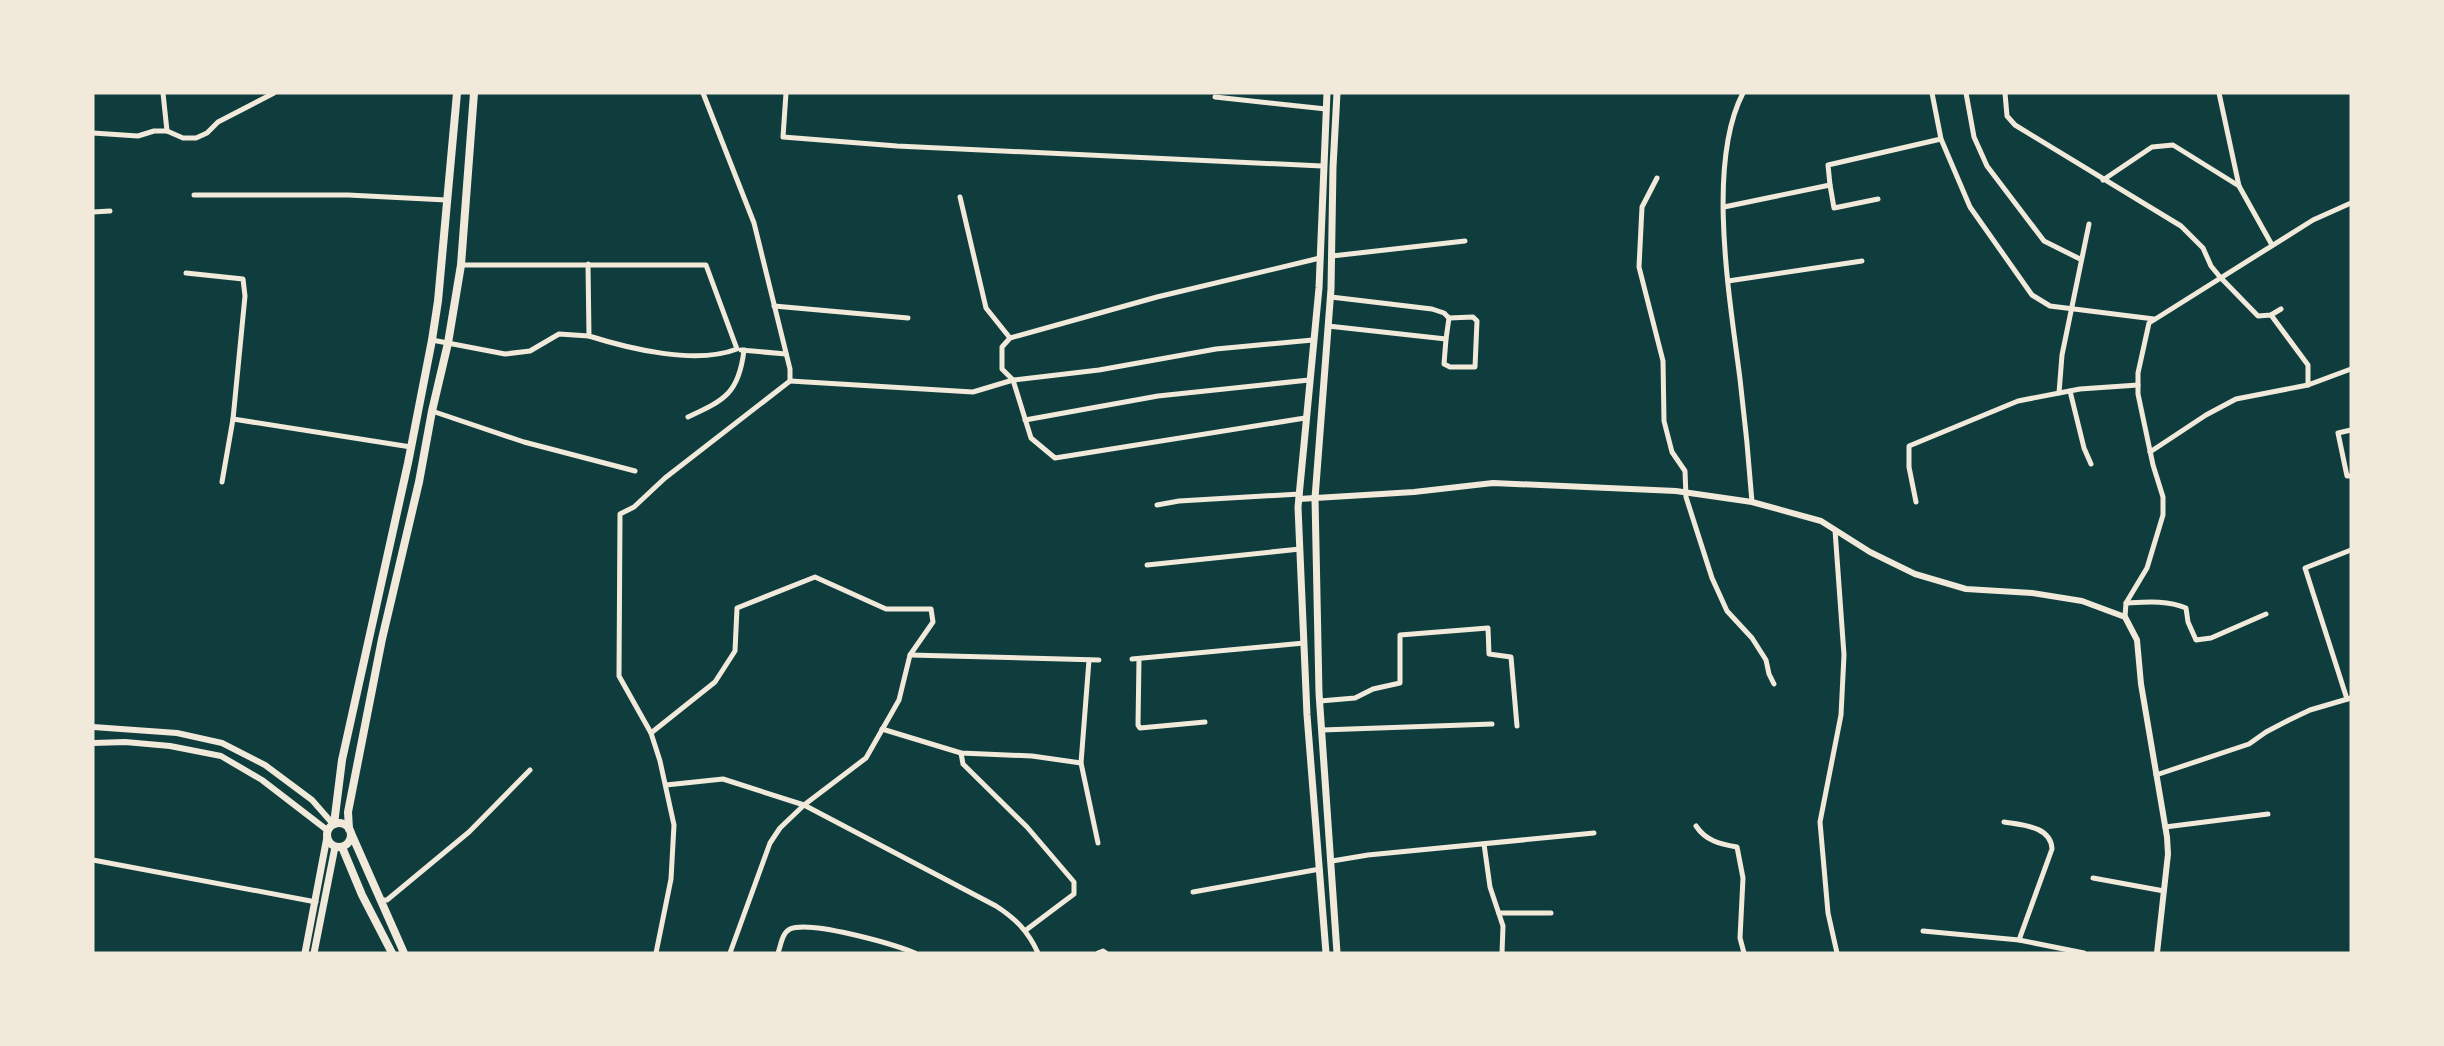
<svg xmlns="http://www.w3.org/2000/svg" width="2444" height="1046" viewBox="0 0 2444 1046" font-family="Commissioner,sans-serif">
  <rect width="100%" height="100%" fill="#0f3d3e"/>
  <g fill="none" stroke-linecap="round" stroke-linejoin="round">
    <g stroke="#f1e9da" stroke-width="5">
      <path d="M163,93L167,131"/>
      <path d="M786,93L783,137L897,146L1322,166"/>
      <path d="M1743,93C1706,164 1730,300 1740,379C1745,420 1749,461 1752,502"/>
      <path d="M1932,93L1941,139L1970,207L2032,295L2050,306L2154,319"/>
      <path d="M1966,93L1974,137L1987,166L2044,241L2080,259"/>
      <path d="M2005,93L2007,116L2015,125L2181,226L2203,248L2211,266L2220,277L2258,316L2271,315L2281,309"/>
      <path d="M2219,93L2239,186L2272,245"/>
      <path d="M1215,97L1326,109"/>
      <path d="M93,133L138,136L154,131H167L183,138H196L207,133L218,122L274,93"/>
      <path d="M1657,178L1642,207L1639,267L1663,361L1664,421L1672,452L1685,471L1686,497L1712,578L1727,611L1752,638L1766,660L1769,674L1774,684"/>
      <path d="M2103,180L2152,147L2173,145L2239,186"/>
      <path d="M1830,185L1834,208L1878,199"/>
      <path d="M194,195H348L446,200"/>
      <path d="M960,197L986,308L1010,338"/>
      <path d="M1724,207L1830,185L1828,165L1941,139"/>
      <path d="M93,212L110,211"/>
      <path d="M1332,256L1465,241"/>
      <path d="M461,265H706L737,349C696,365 630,349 589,336L588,264"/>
      <path d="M186,273L243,279L245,296L233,419"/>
      <path d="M1728,281L1862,261"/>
      <path d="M774,306L908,318"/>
      <path d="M2271,315L2308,365V385"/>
      <path d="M1328,326L1446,339L1444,364L1450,367H1475L1477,321L1473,317L1449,318L1444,313L1432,309L1331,297"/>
      <path d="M1446,339L1449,318"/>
      <path d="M432,340L505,354L530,351L559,334L589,336"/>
      <path d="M741,350L786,354"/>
      <path d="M790,381L973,392L1013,380L1099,370L1216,349L1313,340"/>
      <path d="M2070,391L2084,448L2091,464"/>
      <path d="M2059,393L2062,355L2089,224"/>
      <path d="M432,411L524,442L635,471"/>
      <path d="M688,417C725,400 739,393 744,350"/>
      <path d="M1305,418L1055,458L1031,438L1013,380L1002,369V347L1010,338L1157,297L1320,258"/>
      <path d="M1025,420L1158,396L1309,380"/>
      <path d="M2351,430L2338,433L2347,476H2351"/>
      <path d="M2150,452L2206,415L2236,399L2308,385L2351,369"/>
      <path d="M222,482L233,419L411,447"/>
      <path d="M1916,502L1909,467V446L2018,401L2080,389L2138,385"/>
      <path d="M1157,505L1179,501L1300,494"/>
      <path d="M1835,530L1844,655L1841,715L1820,822L1828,913L1837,953"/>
      <path d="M1147,565L1300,549"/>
      <path d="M2126,603C2146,602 2167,600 2186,608L2188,622L2196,640L2211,638L2266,614"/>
      <path d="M2125,617L2126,603L2147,568L2163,515V497L2153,465L2138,394V373L2149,323L2313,220L2351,203"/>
      <path d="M910,655L1099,660"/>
      <path d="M1132,659L1304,643"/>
      <path d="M1139,659L1138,725L1140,728L1205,722"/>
      <path d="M1089,660L1081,763L1098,843"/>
      <path d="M2347,699L2305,568L2351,550"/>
      <path d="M1320,701L1355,698L1373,689L1400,683V635L1488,628L1489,654L1511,657L1517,726"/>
      <path d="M882,729L961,753L1032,756L1081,763"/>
      <path d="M1322,730L1492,724"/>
      <path d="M651,733L715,682L735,651L737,608L815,577L886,609H931L933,622L910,655L899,700L866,758L804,805L780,828L770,843L730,953"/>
      <path d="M961,753L963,764L1027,827L1074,882V894L1026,930"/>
      <path d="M2156,775L2249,744L2266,732L2289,720L2310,710L2351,698"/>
      <path d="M666,785L723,779L804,805L996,906C1016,919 1028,931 1038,953"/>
      <path d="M2004,822C2022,825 2051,826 2052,849L2019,940"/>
      <path d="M1696,826C1706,841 1720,844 1737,847L1743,878L1740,938L1744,953"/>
      <path d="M2165,827L2268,814"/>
      <path d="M1484,844L1490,887L1503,926L1502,953"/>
      <path d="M93,860L316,902"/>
      <path d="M1332,861L1368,855L1594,833"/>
      <path d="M2093,878L2164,891"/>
      <path d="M1193,892L1320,869"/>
      <path d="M382,900H387L469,832L530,770"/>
      <path d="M1499,913H1551"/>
      <path d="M1923,931L2019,940L2084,953"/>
      <path d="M656,953L671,879L674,825L660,761L651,733L619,676L620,514L634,507L665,478L790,381V369L754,223L703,93"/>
      <path d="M778,953C781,945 782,933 790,929C810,920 893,944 915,953"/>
      <path d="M1098,953L1103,951L1106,953"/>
    </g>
    <g stroke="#f1e9da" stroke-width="6">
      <path d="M1299,499L1414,492L1493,483L1676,491L1752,502L1821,521L1870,552L1915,574L1966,589L2032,593L2082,601L2125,617L2137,640L2141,684L2167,837L2168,854L2157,953"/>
      <path d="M93,727L177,733L222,743L265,765L312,800L333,824"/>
      <path d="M93,743L125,742L170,746L221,756L262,780L327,830"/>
    </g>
    <g stroke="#f1e9da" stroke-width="7">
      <path d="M1337,93L1333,167L1331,289L1315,498L1319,693L1337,953"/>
      <path d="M305,953L327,837"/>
      <path d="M314,953L335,847"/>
      <path d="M1326,953L1307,715L1298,507L1319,288L1327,93"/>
    </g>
    <g stroke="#f1e9da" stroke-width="8">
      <circle cx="339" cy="835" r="12"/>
      <path d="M334,824L342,760L408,463L432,340L438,301L457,93"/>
      <path d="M349,829L348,812L382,639L419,482L432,411L448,343L461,265L474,93"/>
      <path d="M351,833L404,953"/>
      <path d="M342,847L362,895L392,953"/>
    </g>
  </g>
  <rect width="2444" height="1046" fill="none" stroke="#f1e9da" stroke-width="189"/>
</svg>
